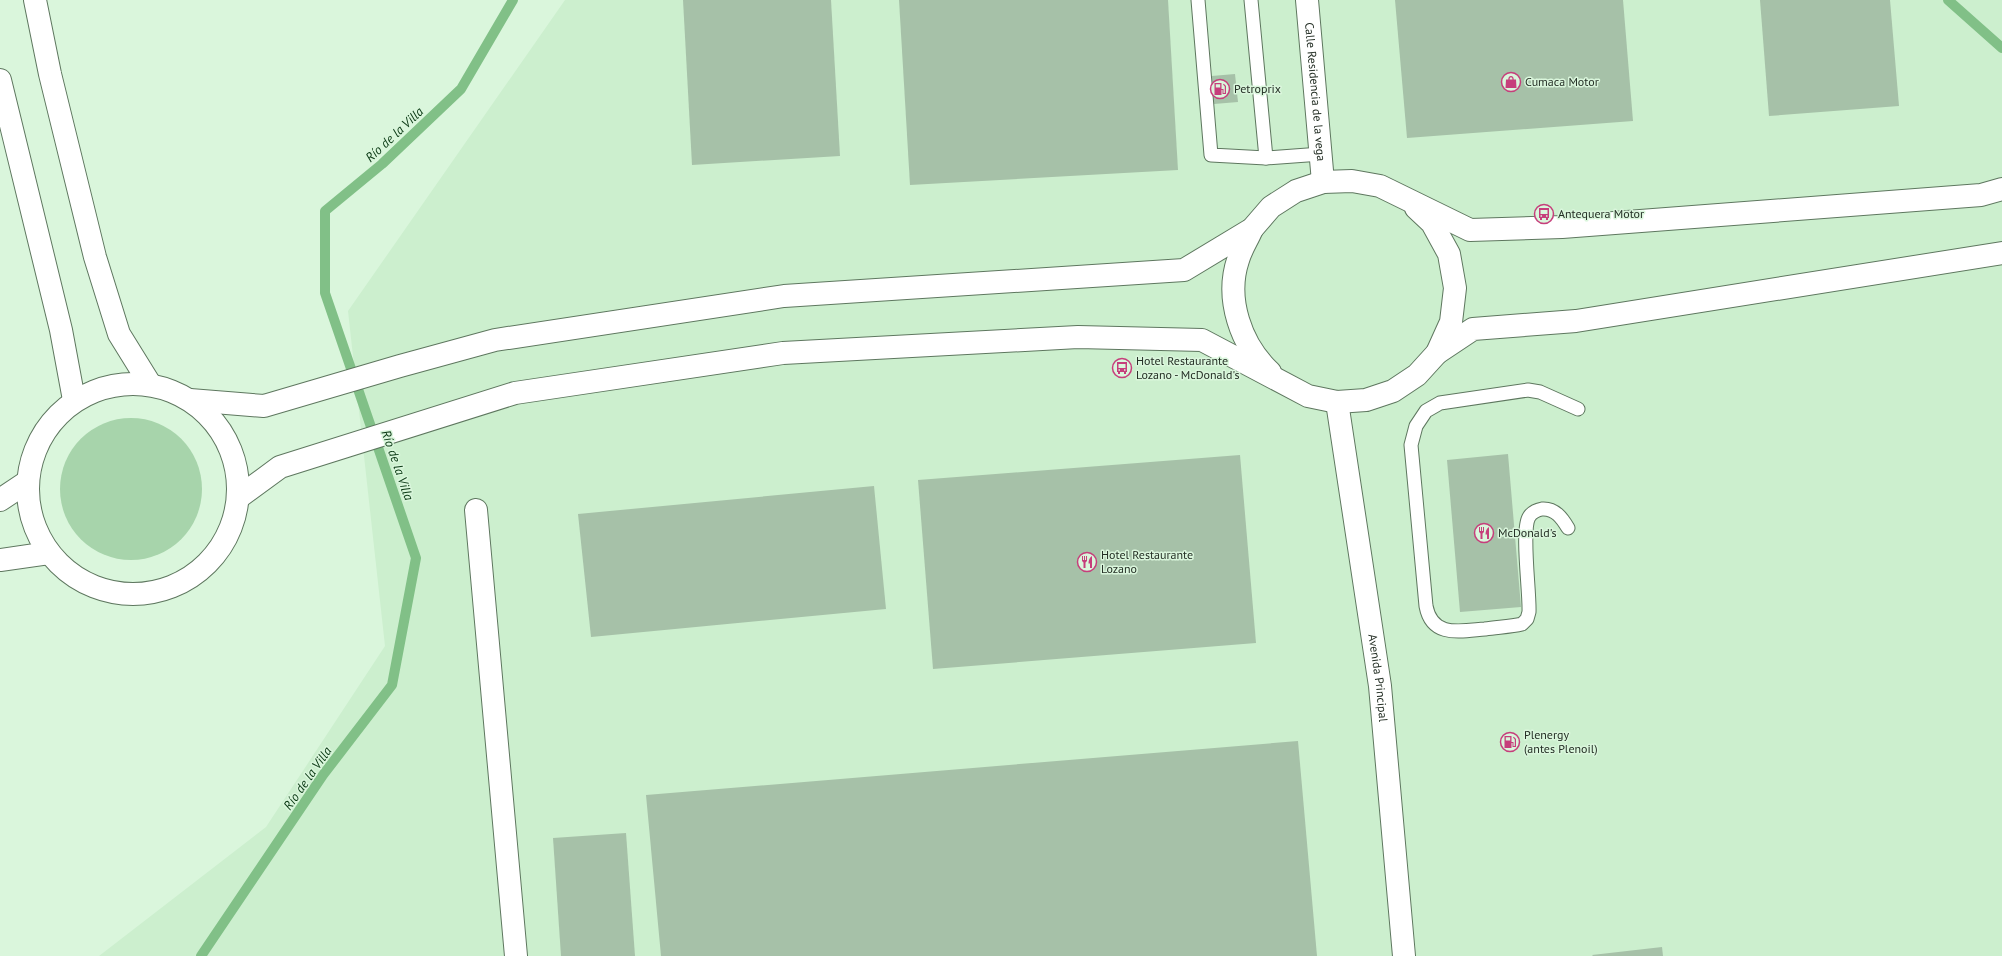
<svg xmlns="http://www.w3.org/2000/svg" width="2002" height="956" viewBox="0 0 2002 956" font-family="'PT Sans',sans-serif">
  <rect width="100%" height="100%" fill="#daf6dc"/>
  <path fill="#ccefce" d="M565,0H2002V956H99L266,827L385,646L348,311Z"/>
  <circle fill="#a7d4ab" cx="131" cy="489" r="71"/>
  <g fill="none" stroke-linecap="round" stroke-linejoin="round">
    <g stroke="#81c087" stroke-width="10">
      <path d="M1948,0L2002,48"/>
      <path d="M201,956L323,775L392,685L416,558L325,293V211L382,164L461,89L513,0"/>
    </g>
  </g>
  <g fill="#a6c1a8">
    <path d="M683,0H831L840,156L692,165Z"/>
    <path d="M899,0H1168L1178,170L910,185Z"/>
    <path d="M1395,0H1623L1633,121L1407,138Z"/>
    <path d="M1760,0H1890L1899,106L1769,116Z"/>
    <path d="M1235,74L1238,102L1202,105L1200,77Z"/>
    <path d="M1508,454L1521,607L1460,612L1447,460Z"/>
    <path d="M1240,455L1256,643L933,669L918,480Z"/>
    <path d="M874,486L886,609L591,637L578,514Z"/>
    <path d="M1298,741L1317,956H661L646,795Z"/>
    <path d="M626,833L635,956H561L553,838Z"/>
    <path d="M1662,947L1663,956H1593L1592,955Z"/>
  </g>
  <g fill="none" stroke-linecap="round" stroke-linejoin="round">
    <defs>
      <g id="lane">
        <path d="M1198,0L1211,155L1266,158"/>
        <path d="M1251,0L1266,158L1321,154"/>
        <path d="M1568,528C1562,518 1555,508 1542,509C1537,510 1532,512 1529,517C1521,530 1530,593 1529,612L1527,619L1522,624C1510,627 1497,627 1485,629C1460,631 1432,638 1426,606L1411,445L1416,426L1426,411L1440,403L1528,390L1540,392L1578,409"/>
      </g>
      <g id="street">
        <path id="s1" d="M1307,0L1323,182"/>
        <path id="s2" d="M1337,402L1380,686L1404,956"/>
        <path d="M476,510L516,956"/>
      </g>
      <g id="secondary">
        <path d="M35,0L50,74L95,257L119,334L150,384"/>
        <path d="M0,80L61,330L74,400"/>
        <path d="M1252,229C1248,239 1241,249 1238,260C1225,299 1241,345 1270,372"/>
        <path d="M1437,353L1473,329L1576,321L2002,253"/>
        <circle cx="133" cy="489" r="105"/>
        <path d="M190,400L264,406L400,366L495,340L784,296L1184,270L1252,229L1271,207L1296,191L1323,182L1352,181L1380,186L1470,230L1562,227L1981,195L2002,189"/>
        <path d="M239,497L280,467L515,393L783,353L1078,337L1202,340L1308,396L1337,402L1366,400L1393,391L1417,375L1437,353L1451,322L1455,288L1449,254L1432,223L1416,208"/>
        <path d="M0,500L27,482"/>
        <path d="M0,560L49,553"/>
      </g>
    </defs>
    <use href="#lane" stroke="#5e775f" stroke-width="15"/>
    <use href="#street" stroke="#5e775f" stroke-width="24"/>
    <use href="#secondary" stroke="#5e775f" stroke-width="24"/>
    <use href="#lane" stroke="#fff" stroke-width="13"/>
    <use href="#street" stroke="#fff" stroke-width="22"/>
    <use href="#secondary" stroke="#fff" stroke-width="22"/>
  </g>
  <defs>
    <symbol id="shop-ring" viewBox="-11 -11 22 22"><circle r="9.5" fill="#daf6dc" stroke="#c63e7b" stroke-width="1.5"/><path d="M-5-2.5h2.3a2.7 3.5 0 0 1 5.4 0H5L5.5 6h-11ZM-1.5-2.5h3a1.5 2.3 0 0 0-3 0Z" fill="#c63e7b"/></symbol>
    <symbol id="fuel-ring" viewBox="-11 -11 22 22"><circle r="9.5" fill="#daf6dc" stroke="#c63e7b" stroke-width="1.5"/><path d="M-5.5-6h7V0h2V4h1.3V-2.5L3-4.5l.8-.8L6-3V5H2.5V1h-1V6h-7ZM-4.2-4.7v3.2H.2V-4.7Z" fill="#c63e7b"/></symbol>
    <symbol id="bus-ring" viewBox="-11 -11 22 22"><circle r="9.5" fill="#daf6dc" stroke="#c63e7b" stroke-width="1.5"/><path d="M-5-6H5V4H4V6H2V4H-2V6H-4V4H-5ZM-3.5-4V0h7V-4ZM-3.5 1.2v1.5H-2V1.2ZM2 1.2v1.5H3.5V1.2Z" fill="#c63e7b"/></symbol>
    <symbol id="restaurant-ring" viewBox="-11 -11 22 22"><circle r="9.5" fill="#daf6dc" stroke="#c63e7b" stroke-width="1.5"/><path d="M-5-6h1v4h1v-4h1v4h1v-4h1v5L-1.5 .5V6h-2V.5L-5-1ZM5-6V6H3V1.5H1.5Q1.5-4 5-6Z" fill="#c63e7b"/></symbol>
  </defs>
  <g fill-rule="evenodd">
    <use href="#shop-ring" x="1500" y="71" width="22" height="22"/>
    <use href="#fuel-ring" x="1209" y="78" width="22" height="22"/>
    <use href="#bus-ring" x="1533" y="203" width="22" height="22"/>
    <use href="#bus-ring" x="1111" y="357" width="22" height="22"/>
    <use href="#restaurant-ring" x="1473" y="522" width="22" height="22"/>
    <use href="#restaurant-ring" x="1076" y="551" width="22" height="22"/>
    <use href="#fuel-ring" x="1499" y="731" width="22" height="22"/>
  </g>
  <g text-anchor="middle" stroke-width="3" stroke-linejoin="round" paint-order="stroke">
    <g font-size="12" fill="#242f25" stroke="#daf6dc" text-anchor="start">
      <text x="1525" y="86">Cumaca Motor</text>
      <text x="1234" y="93">Petroprix</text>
      <text x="1558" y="218">Antequera Motor</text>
      <text x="1136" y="365">Hotel Restaurante<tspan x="1136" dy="14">Lozano - McDonald's</tspan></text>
      <text x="1498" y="537">McDonald's</text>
      <text x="1101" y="559">Hotel Restaurante<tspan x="1101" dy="14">Lozano</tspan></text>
      <text x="1524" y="739">Plenergy<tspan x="1524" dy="14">(antes Plenoil)</tspan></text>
    </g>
    <g font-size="12" fill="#242f25" stroke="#daf6dc">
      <text dy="4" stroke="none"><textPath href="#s1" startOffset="92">Calle Residencia de la vega</textPath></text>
      <text dy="4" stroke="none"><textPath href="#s2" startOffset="279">Avenida Principal</textPath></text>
    </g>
    <g font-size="13" font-style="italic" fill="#093813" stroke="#daf6dc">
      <text transform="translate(394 134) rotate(-43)" y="5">Río de la Villa</text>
      <text transform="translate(398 465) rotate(71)" y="5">Río de la Villa</text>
      <text transform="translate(307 778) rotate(-55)" y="5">Río de la Villa</text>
    </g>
  </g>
</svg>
